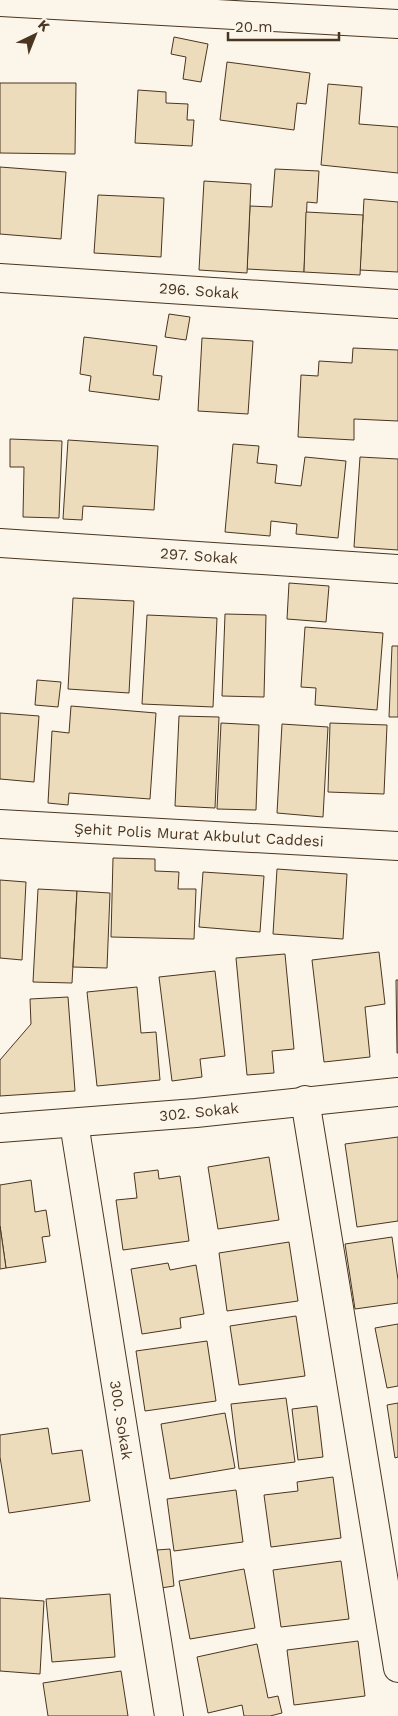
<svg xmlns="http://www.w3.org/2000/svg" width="398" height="1716" viewBox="0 0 398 1716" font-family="'Work Sans',sans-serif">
  <rect width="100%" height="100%" fill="#fbf6e9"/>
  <g fill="#ecdcbc" stroke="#4a3520">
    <path d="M174,37L208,44L201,82L183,79L186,57L171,54Z"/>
    <path d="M227,62L310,73L306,104L297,103L294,130L220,120Z"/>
    <path d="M0,83H76L75,154L0,153Z"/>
    <path d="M328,84L362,87L359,124L398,127V173L321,165Z"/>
    <path d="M138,90L166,92V103L188,104L187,120H194L192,146L135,143Z"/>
    <path d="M0,167L66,172L61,239L0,234Z"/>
    <path d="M275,169L319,171L317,203L307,202L304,272L247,269L250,206L272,207Z"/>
    <path d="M204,181L251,184L247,273L199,270Z"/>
    <path d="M98,195L164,198L161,257L94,253Z"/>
    <path d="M364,199L398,202V272L360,270Z"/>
    <path d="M306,212L363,215L360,275L304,272Z"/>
    <path d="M169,314L190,317L186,340L165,337Z"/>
    <path d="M84,337L157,346L153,375L162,376L159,400L89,391L91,376L80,374Z"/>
    <path d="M202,338L253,341L248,414L198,411Z"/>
    <path d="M353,348L398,350V421L354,419V440L298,437L301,375L318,376L319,361L352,363Z"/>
    <path d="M10,439L62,441L59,518L23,517L24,467H10Z"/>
    <path d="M68,440L158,446L154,510L83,506L82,520L63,519Z"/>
    <path d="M233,444L259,446L257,463L277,465L275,483L301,486L305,457L346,461L338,538L296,534L297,524L271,521L270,536L225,532Z"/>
    <path d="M360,457L398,459V550L354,547Z"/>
    <path d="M289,583L329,586L326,622L287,619Z"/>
    <path d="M73,598L134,601L129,693L68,689Z"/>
    <path d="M225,614L266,615L264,697L222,696Z"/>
    <path d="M147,615L217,618L213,707L142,704Z"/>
    <path d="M305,627L383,633L377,710L315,705L316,688L301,687Z"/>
    <path d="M392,646H398V717H389Z"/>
    <path d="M37,680L61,682L58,707L35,705Z"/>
    <path d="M71,706L156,713L150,799L69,793L68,805L48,803L52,731L69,733Z"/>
    <path d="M0,713L39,716L34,782L0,779Z"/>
    <path d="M179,716L219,717L215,808L175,806Z"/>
    <path d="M221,723L259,725L256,810L217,809Z"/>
    <path d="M330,723L387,725L384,794L328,792Z"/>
    <path d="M282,724L328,727L323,817L277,813Z"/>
    <path d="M113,858L155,859V871L179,872L178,889H196L194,939L111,937Z"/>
    <path d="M277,869L347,874L343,939L273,934Z"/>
    <path d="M203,872L264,876L260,932L199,927Z"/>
    <path d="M0,880L26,882L22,960L0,958Z"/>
    <path d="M38,889L77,891L72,983L33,982Z"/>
    <path d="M77,891L110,893L107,968L73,967Z"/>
    <path d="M379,952L385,1004L365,1007L370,1057L324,1062L312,960Z"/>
    <path d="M285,954L294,1049L272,1051L274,1073L247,1075L236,958Z"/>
    <path d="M215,971L225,1056L200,1059L202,1077L172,1081L159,977Z"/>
    <path d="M396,980H398V1053H397Z"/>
    <path d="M137,987L141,1033L156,1032L160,1080L97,1086L87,992Z"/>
    <path d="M68,997L75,1091L0,1096V1060L31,1024L30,999Z"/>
    <path d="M398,1137V1221L357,1227L345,1144Z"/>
    <path d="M269,1157L279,1220L218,1229L208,1167Z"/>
    <path d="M158,1170L159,1179L180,1176L189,1241L123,1250L116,1200L137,1198L134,1173Z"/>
    <path d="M31,1180L35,1212L46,1210L50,1236L42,1237L46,1262L6,1268L0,1226V1185Z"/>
    <path d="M0,1226L6,1268L0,1269Z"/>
    <path d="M392,1237L398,1280V1303L355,1309L345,1244Z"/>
    <path d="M289,1242L298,1301L227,1311L219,1253Z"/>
    <path d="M168,1263L170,1270L196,1265L204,1314L180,1318L181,1328L142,1334L131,1269Z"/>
    <path d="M296,1316L305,1376L239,1385L230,1326Z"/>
    <path d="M398,1324V1386L387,1388L375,1328Z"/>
    <path d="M207,1341L216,1401L145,1411L136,1351Z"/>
    <path d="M286,1398L295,1462L239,1469L231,1404Z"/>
    <path d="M398,1403V1457L395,1458L387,1405Z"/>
    <path d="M317,1406L323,1457L298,1460L292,1409Z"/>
    <path d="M225,1413L235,1468L170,1479L161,1424Z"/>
    <path d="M48,1428L52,1454L82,1450L90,1501L9,1513L0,1457V1435Z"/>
    <path d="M333,1477L341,1538L271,1547L264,1495L298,1491L297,1482Z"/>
    <path d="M236,1490L243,1542L174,1551L167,1499Z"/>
    <path d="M170,1549L174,1586L161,1588L157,1550Z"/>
    <path d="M341,1561L349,1619L281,1627L273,1570Z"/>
    <path d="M244,1569L255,1628L190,1639L179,1581Z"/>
    <path d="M110,1594L115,1657L52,1662L46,1599Z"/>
    <path d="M0,1598L44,1601L40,1674L0,1671Z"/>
    <path d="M358,1641L365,1696L294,1705L287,1650Z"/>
    <path d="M257,1644L268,1698L278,1696L282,1713L270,1716H244L242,1705L208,1713L197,1657Z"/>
    <path d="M121,1671L128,1716H48L43,1683Z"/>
  </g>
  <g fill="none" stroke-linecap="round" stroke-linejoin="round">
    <defs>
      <g id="minor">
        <path d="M0,2L398,24"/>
        <path d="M0,278L398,304"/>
        <path d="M0,543L398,569"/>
        <path d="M0,824L398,846"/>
        <path d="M305,1100L398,1668"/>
        <path d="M74,1123L169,1716"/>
        <path d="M0,1128L196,1113L398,1092"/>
      </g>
    </defs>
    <use href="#minor" stroke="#4a3520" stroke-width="30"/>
    <use href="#minor" stroke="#fbf6e9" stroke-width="28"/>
  </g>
  <g text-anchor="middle" stroke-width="4" stroke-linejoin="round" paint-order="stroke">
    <g font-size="15" fill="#4a3520" stroke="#fbf6e9">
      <text transform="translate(199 291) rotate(4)" y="5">296. Sokak</text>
      <text transform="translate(199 556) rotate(4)" y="5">297. Sokak</text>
      <text transform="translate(199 835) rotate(3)" y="5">Şehit Polis Murat Akbulut Caddesi</text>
      <text transform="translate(199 1112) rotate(-6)" y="5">302. Sokak</text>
      <text transform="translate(121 1420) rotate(81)" y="5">300. Sokak</text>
    </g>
  </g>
  <g transform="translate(35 35) rotate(43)" stroke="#fbf6e9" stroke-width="4" paint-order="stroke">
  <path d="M0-4L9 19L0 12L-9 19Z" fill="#4a3520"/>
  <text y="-8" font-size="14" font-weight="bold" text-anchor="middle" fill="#4a3520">K</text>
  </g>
  <path d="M228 32v8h111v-8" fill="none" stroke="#4a3520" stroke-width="2.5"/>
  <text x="235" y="32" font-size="15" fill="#4a3520" stroke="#fbf6e9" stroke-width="4" paint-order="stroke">20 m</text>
</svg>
